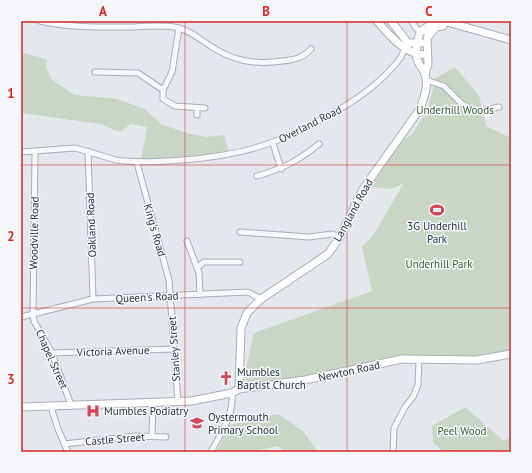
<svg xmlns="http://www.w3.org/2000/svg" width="532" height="473" viewBox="0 0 532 473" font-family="'PT Sans',sans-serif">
  <rect width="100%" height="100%" fill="#e4e7ec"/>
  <g fill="#c9d6c5">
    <path d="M21,52L47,60L46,67L52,80L75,95L117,99L145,109L161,124L186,133L206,137L224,135L229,153L141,160L147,127L131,124L120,132L100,124L21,113Z"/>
    <path d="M455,67L479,96L486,126L511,138V350L489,356L418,357L345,371L256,384L248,383L244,376L254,333L372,291L362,247L374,234L404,183L392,189L371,187L399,143L412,134L428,108L436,78Z"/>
    <path d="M465,407L504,441L511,437V452H444L433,443L432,426Z"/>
    <path d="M278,414L303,431L318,452H287L277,446L251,452H217L229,425Z"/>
  </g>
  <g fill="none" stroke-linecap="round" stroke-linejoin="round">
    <defs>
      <g id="street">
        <path d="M40,21C71,28 103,27 134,27C147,26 161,25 174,27C188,29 198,38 209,45C232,61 255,65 282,61C294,60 303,58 311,49"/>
        <path d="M412,21C416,31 420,32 430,33"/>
        <path d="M179,28L172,72L163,90V99L175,106L205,108"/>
        <path d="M95,72L138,73L163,90"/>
        <path d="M426,80L444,86L462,104L477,112L499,107"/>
        <path d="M197,108V115"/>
        <path d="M273,143L281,169"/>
        <path d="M88,151L93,299"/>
        <path d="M21,152L75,148L113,159"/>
        <path d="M35,152L33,314L34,321L52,353L71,405"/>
        <path d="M115,160C138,163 159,162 182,160C239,156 276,145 326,117C354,102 382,83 401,57C403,53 404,49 407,46"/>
        <path d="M137,163L169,280L178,402"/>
        <path d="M257,176C282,169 298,161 319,144"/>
        <path d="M240,232L309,237L332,234L340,237"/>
        <path d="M187,241L199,273L200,294"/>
        <path d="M197,268L204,262H240"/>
        <path d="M21,317L93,299L248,292L261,299"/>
        <path d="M52,353L174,349"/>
        <path d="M51,407L58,429L68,452"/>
        <path d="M152,436L153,403"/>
        <path d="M64,444L136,436L166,437"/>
        <path d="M211,452C221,433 234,415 232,393"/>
        <path d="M393,452L394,428L405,407L413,397L418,385L419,359"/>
      </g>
      <g id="secondary">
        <path d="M377,21C391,37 405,55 427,55"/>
        <path d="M391,21L408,43H422"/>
        <path d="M425,74L428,64L427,38L436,27L443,26"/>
        <path d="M239,389L241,328L247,313L261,299L328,254L340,237L363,189L420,109C424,98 429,86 425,74C422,67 416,62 416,54C416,47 418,39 420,32L433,23L447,22L511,40"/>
        <path d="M21,407L191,401L232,393L239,389L305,380L402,359L477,360L511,354"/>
      </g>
    </defs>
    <use href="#street" stroke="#a9aeb7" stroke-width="7"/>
    <use href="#secondary" stroke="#a9aeb7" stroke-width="9"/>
    <use href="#street" stroke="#f7f8fa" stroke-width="5"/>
    <use href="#secondary" stroke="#fff" stroke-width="7"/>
  </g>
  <path fill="none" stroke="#d62828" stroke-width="1" stroke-opacity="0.55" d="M185,21V452M347,21V452M21,165H511M21,308H511"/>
  <defs>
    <symbol id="stadium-bare" viewBox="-9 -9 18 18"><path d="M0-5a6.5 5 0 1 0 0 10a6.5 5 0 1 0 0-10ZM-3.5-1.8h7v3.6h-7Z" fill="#d1495b" stroke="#f4f6f9" stroke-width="2.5" paint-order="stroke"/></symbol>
    <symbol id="church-bare" viewBox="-9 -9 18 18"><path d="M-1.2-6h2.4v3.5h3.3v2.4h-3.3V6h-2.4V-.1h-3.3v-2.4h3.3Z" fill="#d1495b" stroke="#f4f6f9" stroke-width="2.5" paint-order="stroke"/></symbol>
    <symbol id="hospital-bare" viewBox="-9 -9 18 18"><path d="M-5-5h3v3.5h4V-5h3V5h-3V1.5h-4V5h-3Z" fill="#d1495b" stroke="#f4f6f9" stroke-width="2.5" paint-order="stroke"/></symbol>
    <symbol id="school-bare" viewBox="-9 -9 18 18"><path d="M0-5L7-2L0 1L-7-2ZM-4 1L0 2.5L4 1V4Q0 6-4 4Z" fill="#d1495b" stroke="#f4f6f9" stroke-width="2.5" paint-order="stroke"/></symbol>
  </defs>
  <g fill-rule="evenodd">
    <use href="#stadium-bare" x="427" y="200" width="20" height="20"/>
    <use href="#church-bare" x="216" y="368" width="20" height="20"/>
    <use href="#hospital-bare" x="83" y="401" width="20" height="20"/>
    <use href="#school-bare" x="187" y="413" width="20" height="20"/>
  </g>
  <g text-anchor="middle" stroke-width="3" stroke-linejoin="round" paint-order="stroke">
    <g font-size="11" fill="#3f6138" stroke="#f4f6f9">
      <text x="455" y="114">Underhill Woods</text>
      <text x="439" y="268">Underhill Park</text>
      <text x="462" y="435">Peel Wood</text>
    </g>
    <g font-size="11" fill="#2b3445" stroke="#f4f6f9">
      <text transform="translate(310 124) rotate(-27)" y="4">Overland Road</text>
      <text transform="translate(353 210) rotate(-61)" y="4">Langland Road</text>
      <text transform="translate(91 225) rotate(-92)" y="4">Oakland Road</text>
      <text transform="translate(155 230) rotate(74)" y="4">King's Road</text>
      <text transform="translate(34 233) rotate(-89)" y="4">Woodville Road</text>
      <text transform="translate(147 297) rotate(-3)" y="4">Queen's Road</text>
      <text transform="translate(174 349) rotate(-94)" y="4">Stanley Street</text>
      <text transform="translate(113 351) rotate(-2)" y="4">Victoria Avenue</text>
      <text transform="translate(52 359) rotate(66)" y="4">Chapel Street</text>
      <text transform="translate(349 371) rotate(-12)" y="4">Newton Road</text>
      <text transform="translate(115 439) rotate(-5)" y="4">Castle Street</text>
    </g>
    <g font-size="11" fill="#2b3445" stroke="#f4f6f9" text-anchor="start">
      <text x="437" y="230" text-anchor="middle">3G Underhill<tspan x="437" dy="13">Park</tspan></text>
      <text x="237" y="376">Mumbles<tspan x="237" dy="13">Baptist Church</tspan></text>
      <text x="104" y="415">Mumbles Podiatry</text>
      <text x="208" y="421">Oystermouth<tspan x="208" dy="13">Primary School</tspan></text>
    </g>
  </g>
  <rect width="532" height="473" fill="none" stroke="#f4f6f9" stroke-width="44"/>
  <rect x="22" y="22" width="488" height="429" fill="none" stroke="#d62828" stroke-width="1.5"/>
  <g font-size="13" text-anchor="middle" font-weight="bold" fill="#d62828">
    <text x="103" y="16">A</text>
    <text x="266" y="16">B</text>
    <text x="429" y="16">C</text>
    <text x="11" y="98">1</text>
    <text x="11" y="241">2</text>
    <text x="11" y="384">3</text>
  </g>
</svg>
